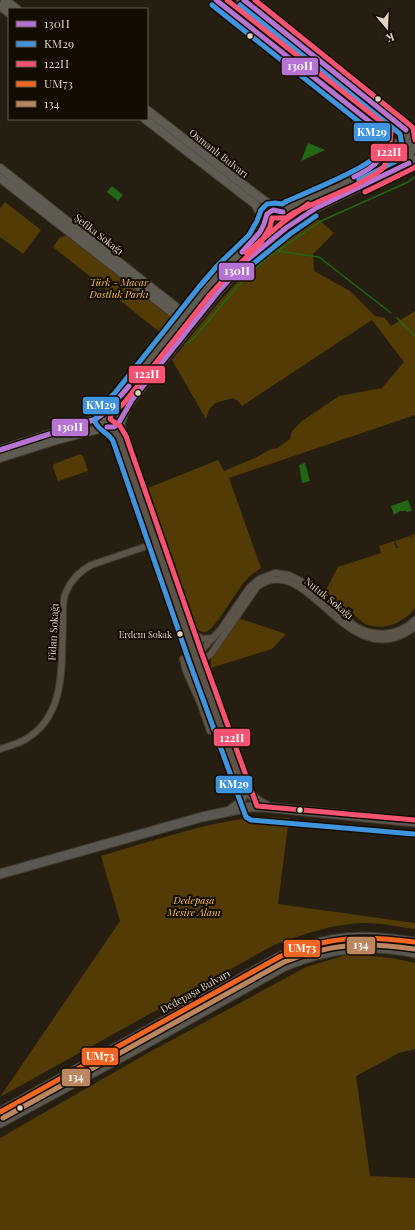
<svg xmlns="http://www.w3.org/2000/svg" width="415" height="1230" viewBox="0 0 415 1230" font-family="'Playfair Display',serif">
  <rect width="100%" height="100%" fill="#261e10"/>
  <g fill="#523b04">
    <path d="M395,163L397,165L305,211L303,206L326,194Z"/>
    <path d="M5,202L41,230L23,254L0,237V208Z"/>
    <circle cx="274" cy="219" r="6"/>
    <path d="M318,219L334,233L313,254L314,271L350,291L375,316L385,318L391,326L415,311V415L229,478L261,568C257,571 252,574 249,577C238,587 216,629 206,632C202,633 198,630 196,627L148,488L218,460L224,471L255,458L269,450L278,448L290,439L292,431L302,421L339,396L382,388L404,362L372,320L242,406L238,401L233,398L215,403L209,410L206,419L172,360C196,330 220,299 247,272C268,251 293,235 318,219Z"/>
    <path d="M67,235L171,315C174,322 166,328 162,334L53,247L60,237Z"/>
    <path d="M80,454L83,456L88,471L58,481L53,467L54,464Z"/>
    <path d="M415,534V608C403,624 383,631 365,624L325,592L338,567L381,553L379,546L394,541L396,548H398L395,541L410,536L413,544L411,535Z"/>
    <path d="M238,618L286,634L272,649L211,668V658Z"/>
    <path d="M257,817L289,818L278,904L415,923V929C399,927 382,923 366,923C334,923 304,934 274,945L0,1097L120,921L101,856C152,841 204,823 257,817Z"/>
    <path d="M350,954L392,958L415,963V1049L399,1053L356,1076L370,1176L415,1178V1230H0V1138L146,1054L306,967Z"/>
  </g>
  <g fill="#226715">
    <path d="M308,143L325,150L301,161Z"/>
    <path d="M112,186L123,195L118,201L107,192Z"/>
    <path d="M305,463L310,481L302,483L299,465Z"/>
    <path d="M408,500L412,511L407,512V511H400L394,515L391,506Z"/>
  </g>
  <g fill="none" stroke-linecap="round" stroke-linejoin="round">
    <g stroke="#226715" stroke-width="1.5">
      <path d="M277,251L319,257L391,313"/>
      <path d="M397,318L415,336"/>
      <path d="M186,344L193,339L243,280L267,258L321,221L406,183L415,177"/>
    </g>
    <defs>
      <g id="street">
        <path d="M121,423L125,440L250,794"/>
        <path d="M110,428L115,431L119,438L196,659L244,793"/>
        <path d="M194,634L202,639L213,638"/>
        <path d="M198,654L221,629L249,588L259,579L275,573L289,575L301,581L355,626C375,638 398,636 415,620"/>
        <path d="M183,659L186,671L201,705L210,731"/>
        <path d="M199,660H202L211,654L257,587C309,547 346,680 415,627"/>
        <path d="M0,749C9,746 18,744 26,739C67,715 61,663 63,622C63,613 62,600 66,592C71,580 80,571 91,565L156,543"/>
      </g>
      <g id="secondary">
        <path d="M5,0L17,9"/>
        <path d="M216,0L384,133L404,154L409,163"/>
        <path d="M244,0L415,138"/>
        <path d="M0,6L9,13"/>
        <path d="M228,9C235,10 241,8 241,0"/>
        <path d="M246,24L244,17L247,11L251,9L257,11"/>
        <path d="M147,110L262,199L279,210"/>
        <path d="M145,119L255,204L264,220"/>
        <path d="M406,130L410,151V155"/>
        <path d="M384,133C393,134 395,128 394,120"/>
        <path d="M374,167C383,157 385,146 384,133"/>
        <path d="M0,168L186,315"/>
        <path d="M0,178L182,320"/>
        <path d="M283,212L290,207L415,148"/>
        <path d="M264,224C267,231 272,235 280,233"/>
        <path d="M109,409L119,399L204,292L223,270L255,239L264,224L266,214L272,210H279L285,214L288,220L286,228"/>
        <path d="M105,411L102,420L105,425L114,428L121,423L126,408L132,400L219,291L246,261L280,233L316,208L415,160"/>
        <path d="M0,450L96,419L110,409L119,411L122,420"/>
        <path d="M0,458L60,439L107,427"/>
      </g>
      <g id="primary">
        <path d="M250,794L259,802L267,806"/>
        <path d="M232,809L240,803L244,793"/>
        <path d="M0,874L202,817L249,807H264L415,822"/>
        <path d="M0,1112L281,956C328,934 365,934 415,942"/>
        <path d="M0,1123L140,1047L283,967C326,948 370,943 415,953"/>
      </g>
    </defs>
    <use href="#street" stroke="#413a2f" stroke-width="8"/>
    <use href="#secondary" stroke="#413a2f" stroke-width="10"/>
    <use href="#primary" stroke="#413a2f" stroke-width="11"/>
    <use href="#street" stroke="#5c5448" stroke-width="6"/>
    <use href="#secondary" stroke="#5f5a52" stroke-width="8"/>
    <use href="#primary" stroke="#5a5751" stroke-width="9"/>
    <defs>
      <g id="bus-1">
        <path d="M216,0L384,133"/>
        <path d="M244,0L406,130"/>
        <path d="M354,177C377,166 384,160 384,133"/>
        <path d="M242,252L260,232L264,224L267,214L273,210L283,212"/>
        <path d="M107,427H114L118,424L132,400L219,291L246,261L286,228L316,208L409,163"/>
        <path d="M0,450L96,419L109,409L129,386"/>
      </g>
      <g id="bus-2">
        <path d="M212,5L377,136C377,143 377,152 373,158C365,169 303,194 287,201L282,204L275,203L267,204L261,210L257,221L249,235L218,265L199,287L114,394L99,407L95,422C100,432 108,432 113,441L189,661L246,817L251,820L414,834"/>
        <path d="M240,5L400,134L403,151L402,158L359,180"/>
        <path d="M254,263L290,234L316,216"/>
      </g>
      <g id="bus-3">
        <path d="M227,0L389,128L391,133L389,154L384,167L377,173L354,186L293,213L286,218H272L270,227L260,244L228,275L209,296L124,403L111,415L110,419L120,426L126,436L203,657L257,806L415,820"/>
        <path d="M255,0L410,125L413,128L415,140"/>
        <path d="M365,192L412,169L415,167"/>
        <path d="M246,253L282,223L308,204"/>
      </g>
      <path id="bus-4" d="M0,1112L281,956C329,936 364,935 415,942"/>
      <path id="bus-5" d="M3,1118L284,962C331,943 364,942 414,949"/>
    </defs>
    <use href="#bus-1" stroke="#140c01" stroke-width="8"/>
    <use href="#bus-2" stroke="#140c01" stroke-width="8"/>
    <use href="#bus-3" stroke="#140c01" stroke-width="8"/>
    <use href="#bus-4" stroke="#140c01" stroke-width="8"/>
    <use href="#bus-5" stroke="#140c01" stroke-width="8"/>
    <use href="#bus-1" stroke="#b673d3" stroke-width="5"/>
    <use href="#bus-2" stroke="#4094de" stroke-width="5"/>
    <use href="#bus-3" stroke="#f65372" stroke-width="5"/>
    <use href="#bus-4" stroke="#f26522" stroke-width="5"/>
    <use href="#bus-5" stroke="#bb8660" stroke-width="5"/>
  </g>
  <g fill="#dfd4c0" stroke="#140c01" stroke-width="1.5">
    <circle cx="250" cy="36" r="3.5"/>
    <circle cx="378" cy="99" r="3.5"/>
    <circle cx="138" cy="393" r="3.5"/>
    <circle cx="180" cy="634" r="3.5"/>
    <circle cx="300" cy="810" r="3.5"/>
    <circle cx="20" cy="1108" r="3.5"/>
  </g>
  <g text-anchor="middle" stroke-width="4" stroke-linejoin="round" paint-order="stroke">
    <g font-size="9" fill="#dfd4c0" stroke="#140c01" text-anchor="end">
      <text x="172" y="638">Erdem Sokak</text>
    </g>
    <g font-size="10" fill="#dfd4c0" stroke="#140c01">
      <text transform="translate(219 153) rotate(38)" y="4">Osmanlı Bulvarı</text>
      <text transform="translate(99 234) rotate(38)" y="4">Şefika Sokağı</text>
      <text transform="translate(329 598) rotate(39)" y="4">Nutuk Sokağı</text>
      <text transform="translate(53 632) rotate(-87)" y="4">Fidan Sokağı</text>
      <text transform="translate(195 991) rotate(-29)" y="4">Dedepaşa Bulvarı</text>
    </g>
    <g font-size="10" font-style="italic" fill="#f7c055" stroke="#140c01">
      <text x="119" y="286">Türk - Macar<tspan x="119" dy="12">Dostluk Parkı</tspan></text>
      <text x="194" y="904">Dedepaşa<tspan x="194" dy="12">Mesire Alanı</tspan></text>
    </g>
  </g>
  <g stroke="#140c01" stroke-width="1.5">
    <rect x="281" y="57" width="38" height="19" rx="4" fill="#b673d3"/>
    <rect x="353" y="122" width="38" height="20" rx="4" fill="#4094de"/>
    <rect x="370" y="143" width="38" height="19" rx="4" fill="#f65372"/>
    <rect x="218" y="262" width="37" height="19" rx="4" fill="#b673d3"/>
    <rect x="128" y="365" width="38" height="19" rx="4" fill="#f65372"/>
    <rect x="82" y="396" width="38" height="19" rx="4" fill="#4094de"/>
    <rect x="51" y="418" width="38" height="19" rx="4" fill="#b673d3"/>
    <rect x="213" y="728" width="38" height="19" rx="4" fill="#f65372"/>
    <rect x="215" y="775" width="38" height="19" rx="4" fill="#4094de"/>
    <rect x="346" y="936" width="30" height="19" rx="4" fill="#bb8660"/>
    <rect x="283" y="939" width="38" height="19" rx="4" fill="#f26522"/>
    <rect x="81" y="1047" width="38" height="19" rx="4" fill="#f26522"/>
    <rect x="61" y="1068" width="30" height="19" rx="4" fill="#bb8660"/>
  </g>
  <g font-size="11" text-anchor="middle" font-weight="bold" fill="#fff">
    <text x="300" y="70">130H</text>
    <text x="372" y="136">KM29</text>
    <text x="389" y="156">122H</text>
    <text x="237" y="275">130H</text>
    <text x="147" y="378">122H</text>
    <text x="101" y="409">KM29</text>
    <text x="70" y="431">130H</text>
    <text x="232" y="742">122H</text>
    <text x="234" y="788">KM29</text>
    <text x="361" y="949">134</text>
    <text x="302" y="952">UM73</text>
    <text x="100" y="1060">UM73</text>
    <text x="76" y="1081">134</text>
  </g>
  <rect x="8" y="8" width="140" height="112" fill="#140c01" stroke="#655c4d"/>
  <rect x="16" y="21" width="20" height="6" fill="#b673d3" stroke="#655c4d"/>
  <text x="44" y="28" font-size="12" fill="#dfd4c0">130H</text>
  <rect x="16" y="41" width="20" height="6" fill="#4094de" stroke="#655c4d"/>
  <text x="44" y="48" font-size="12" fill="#dfd4c0">KM29</text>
  <rect x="16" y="61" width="20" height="6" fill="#f65372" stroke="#655c4d"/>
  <text x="44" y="68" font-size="12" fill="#dfd4c0">122H</text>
  <rect x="16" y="81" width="20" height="6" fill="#f26522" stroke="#655c4d"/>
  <text x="44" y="88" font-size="12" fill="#dfd4c0">UM73</text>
  <rect x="16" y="101" width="20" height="6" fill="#bb8660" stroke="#655c4d"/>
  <text x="44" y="108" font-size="12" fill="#dfd4c0">134</text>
  <g transform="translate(387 28) rotate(161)" stroke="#140c01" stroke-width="3" paint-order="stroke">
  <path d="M0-3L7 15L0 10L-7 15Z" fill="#dfd4c0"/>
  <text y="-6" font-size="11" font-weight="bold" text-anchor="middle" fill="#dfd4c0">K</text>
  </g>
</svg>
